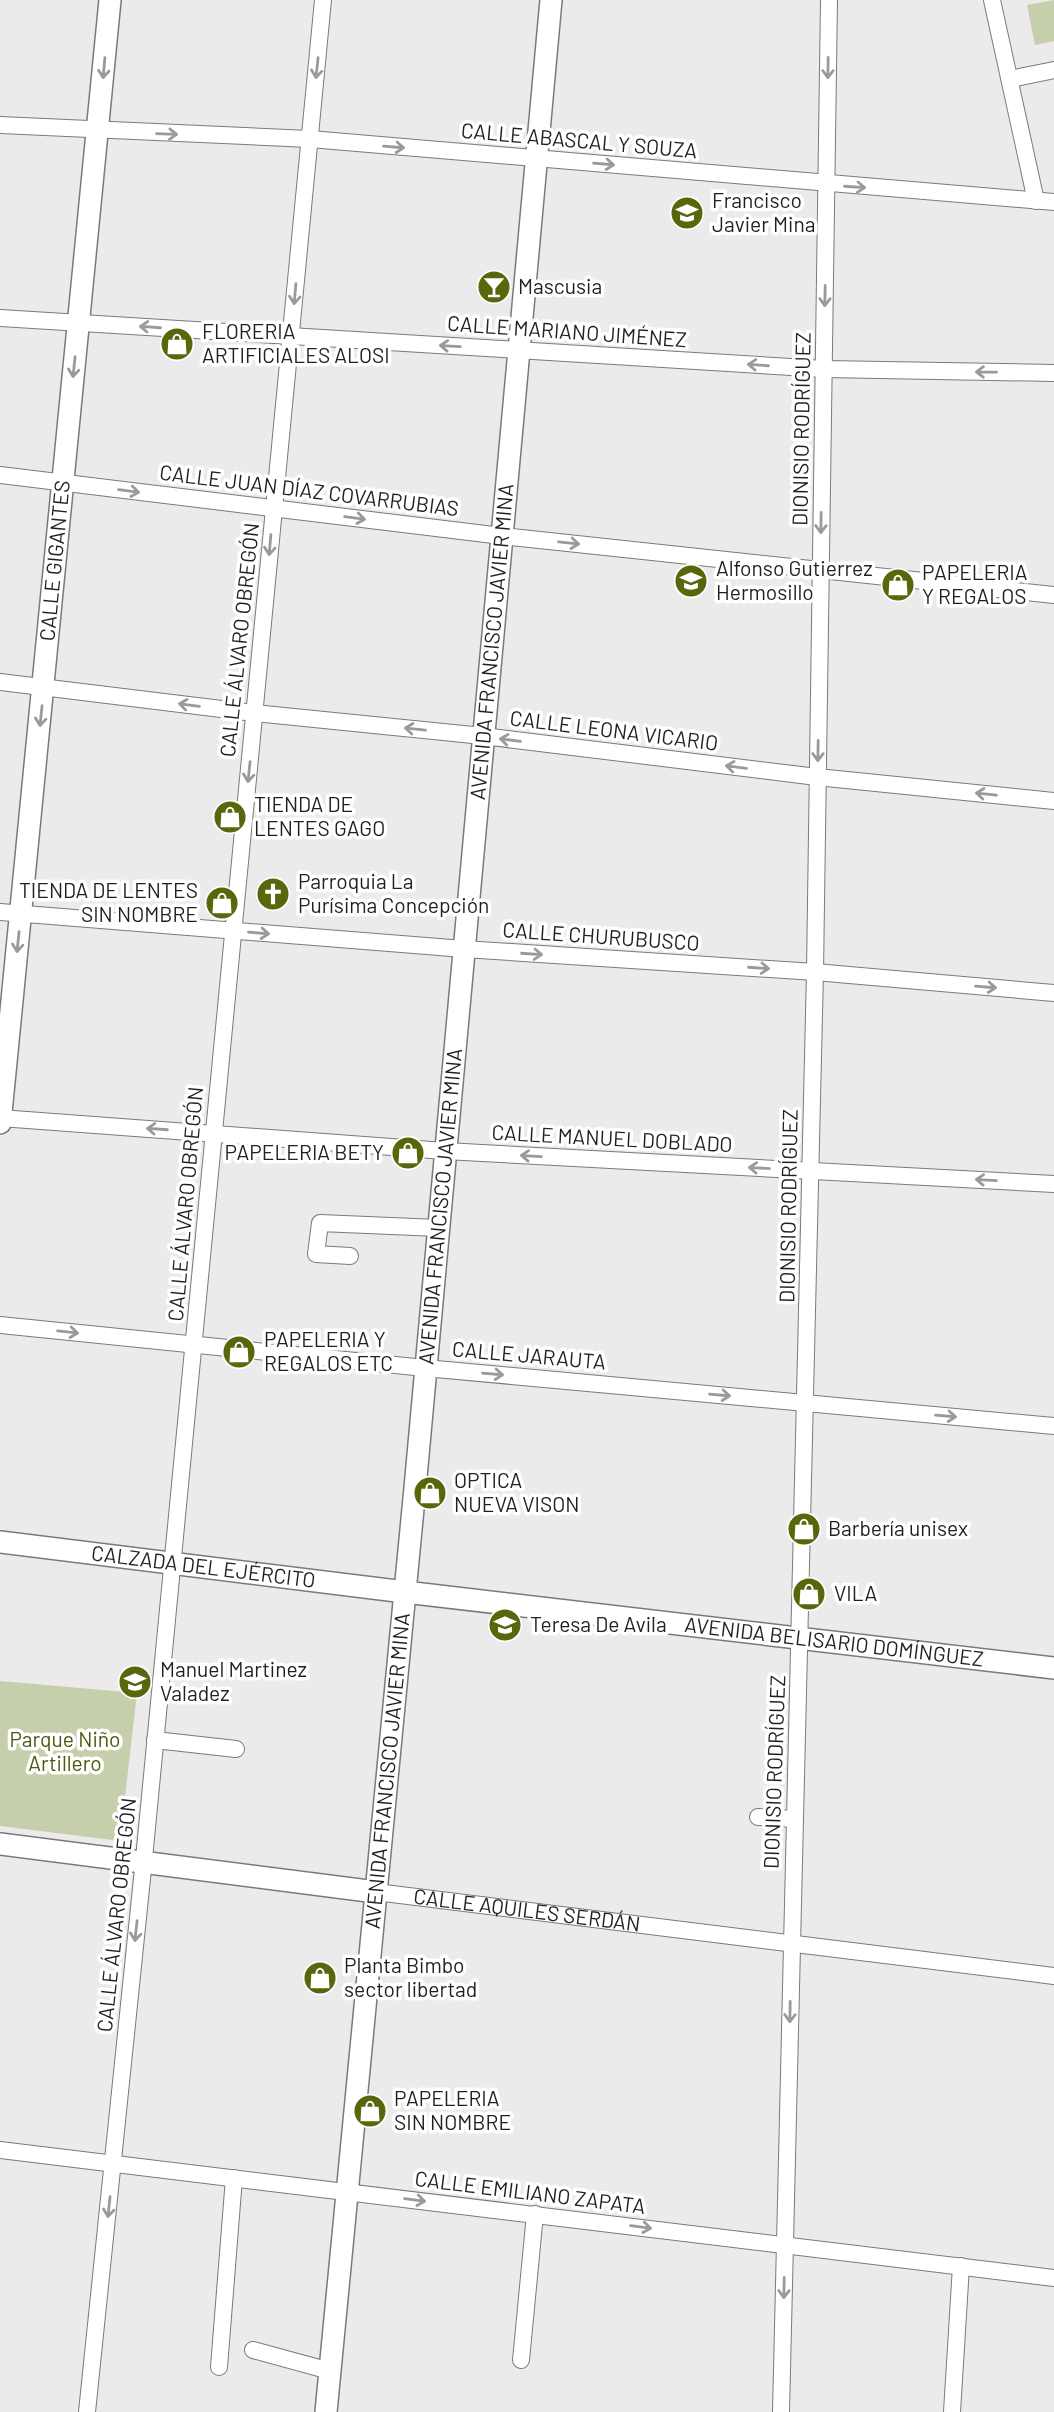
<svg xmlns="http://www.w3.org/2000/svg" width="1054" height="2412" viewBox="0 0 1054 2412" font-family="Barlow,sans-serif">
  <rect width="100%" height="100%" fill="#edeaec"/>
  <g fill="#c6cfab">
    <path d="M1054,0V41L1035,45L1027,5Z"/>
    <path d="M0,1681L137,1693L120,1841L0,1826Z"/>
  </g>
  <g fill="none" stroke-linecap="round" stroke-linejoin="round">
    <defs>
      <g id="minor">
        <path d="M992,0L1036,201"/>
        <path d="M1010,79L1054,70"/>
        <path d="M0,125L310,139L1054,202"/>
        <path d="M0,318L824,369L1054,373"/>
        <path d="M0,475L502,536L1054,595"/>
        <path d="M0,682L254,713L483,736L817,777L1054,801"/>
        <path d="M0,912L464,949L815,972L1054,993"/>
        <path d="M0,1118L445,1151L1054,1184"/>
        <path d="M350,1256L316,1254L320,1223L438,1228"/>
        <path d="M0,1325L425,1368L1054,1426"/>
        <path d="M155,1740L236,1749"/>
        <path d="M758,1817L795,1819"/>
        <path id="s1" d="M376,1892L1054,1976"/>
        <path d="M0,2150L1054,2278"/>
        <path d="M253,2350L330,2371"/>
        <path d="M521,2360L535,2214"/>
        <path d="M219,2367L234,2178"/>
        <path d="M87,2412L143,1869L323,0"/>
        <path d="M781,2412L815,972L829,0"/>
        <path d="M952,2412L961,2266"/>
      </g>
      <g id="major">
        <path id="s2" d="M0,1123L110,0"/>
        <path id="s3" d="M0,1542L405,1592L1054,1668"/>
        <path d="M0,1844L376,1892"/>
        <path id="s4" d="M326,2412L415,1488L551,0"/>
      </g>
    </defs>
    <use href="#minor" stroke="#7c797b" stroke-width="18"/>
    <use href="#major" stroke="#7c797b" stroke-width="24"/>
    <use href="#minor" stroke="#fff" stroke-width="16"/>
    <use href="#major" stroke="#fff" stroke-width="21"/>
  </g>
  <defs><path id="oneway-shaft" d="M-6 0H5M1.5-3L5.5 0L1.5 3" fill="none" stroke-width="1.6" stroke-linecap="round" stroke-linejoin="round" transform="scale(1.75)"/></defs>
  <g stroke="#9b9a9b">
    <use href="#oneway-shaft" transform="translate(104 68) rotate(95)"/>
    <use href="#oneway-shaft" transform="translate(317 68) rotate(96)"/>
    <use href="#oneway-shaft" transform="translate(828 68) rotate(91)"/>
    <use href="#oneway-shaft" transform="translate(167 134) rotate(2)"/>
    <use href="#oneway-shaft" transform="translate(394 147) rotate(5)"/>
    <use href="#oneway-shaft" transform="translate(604 164) rotate(5)"/>
    <use href="#oneway-shaft" transform="translate(855 187) rotate(4)"/>
    <use href="#oneway-shaft" transform="translate(295 294) rotate(95)"/>
    <use href="#oneway-shaft" transform="translate(825 296) rotate(91)"/>
    <use href="#oneway-shaft" transform="translate(150 327) rotate(-176)"/>
    <use href="#oneway-shaft" transform="translate(450 346) rotate(-177)"/>
    <use href="#oneway-shaft" transform="translate(758 365) rotate(-176)"/>
    <use href="#oneway-shaft" transform="translate(74 367) rotate(96)"/>
    <use href="#oneway-shaft" transform="translate(986 372) rotate(-179)"/>
    <use href="#oneway-shaft" transform="translate(129 491) rotate(7)"/>
    <use href="#oneway-shaft" transform="translate(355 518) rotate(7)"/>
    <use href="#oneway-shaft" transform="translate(821 523) rotate(91)"/>
    <use href="#oneway-shaft" transform="translate(569 543) rotate(6)"/>
    <use href="#oneway-shaft" transform="translate(270 545) rotate(95)"/>
    <use href="#oneway-shaft" transform="translate(189 705) rotate(-173)"/>
    <use href="#oneway-shaft" transform="translate(41 716) rotate(96)"/>
    <use href="#oneway-shaft" transform="translate(415 729) rotate(-174)"/>
    <use href="#oneway-shaft" transform="translate(510 740) rotate(-173)"/>
    <use href="#oneway-shaft" transform="translate(818 751) rotate(91)"/>
    <use href="#oneway-shaft" transform="translate(736 767) rotate(-173)"/>
    <use href="#oneway-shaft" transform="translate(249 772) rotate(96)"/>
    <use href="#oneway-shaft" transform="translate(986 794) rotate(-174)"/>
    <use href="#oneway-shaft" transform="translate(259 933) rotate(5)"/>
    <use href="#oneway-shaft" transform="translate(18 942) rotate(96)"/>
    <use href="#oneway-shaft" transform="translate(532 954) rotate(4)"/>
    <use href="#oneway-shaft" transform="translate(759 968) rotate(4)"/>
    <use href="#oneway-shaft" transform="translate(986 987) rotate(5)"/>
    <use href="#oneway-shaft" transform="translate(157 1129) rotate(-176)"/>
    <use href="#oneway-shaft" transform="translate(531 1156) rotate(-177)"/>
    <use href="#oneway-shaft" transform="translate(759 1168) rotate(-177)"/>
    <use href="#oneway-shaft" transform="translate(986 1180) rotate(-177)"/>
    <use href="#oneway-shaft" transform="translate(68 1332) rotate(6)"/>
    <use href="#oneway-shaft" transform="translate(493 1374) rotate(5)"/>
    <use href="#oneway-shaft" transform="translate(720 1395) rotate(5)"/>
    <use href="#oneway-shaft" transform="translate(946 1416) rotate(5)"/>
    <use href="#oneway-shaft" transform="translate(136 1931) rotate(96)"/>
    <use href="#oneway-shaft" transform="translate(790 2012) rotate(91)"/>
    <use href="#oneway-shaft" transform="translate(415 2200) rotate(7)"/>
    <use href="#oneway-shaft" transform="translate(109 2207) rotate(96)"/>
    <use href="#oneway-shaft" transform="translate(641 2227) rotate(7)"/>
    <use href="#oneway-shaft" transform="translate(784 2288) rotate(91)"/>
  </g>
  <defs>
    <symbol id="school-disc" viewBox="-11 -11 22 22"><circle r="9.5" fill="#59660c" stroke="#fff"/><path d="M0-5L7-2L0 1L-7-2ZM-4 1L0 2.5L4 1V4Q0 6-4 4Z" fill="#fff"/></symbol>
    <symbol id="bar-disc" viewBox="-11 -11 22 22"><circle r="9.5" fill="#59660c" stroke="#fff"/><path d="M-6-5H6L.8 .8V4.5H3.5V6h-7V4.5H-.8V.8Z" fill="#fff"/></symbol>
    <symbol id="shop-disc" viewBox="-11 -11 22 22"><circle r="9.5" fill="#59660c" stroke="#fff"/><path d="M-5-2.5h2.3a2.7 3.5 0 0 1 5.4 0H5L5.5 6h-11ZM-1.5-2.5h3a1.5 2.3 0 0 0-3 0Z" fill="#fff"/></symbol>
    <symbol id="church-disc" viewBox="-11 -11 22 22"><circle r="9.5" fill="#59660c" stroke="#fff"/><path d="M-1.2-6h2.4v3.5h3.3v2.4h-3.3V6h-2.4V-.1h-3.3v-2.4h3.3Z" fill="#fff"/></symbol>
  </defs>
  <g fill-rule="evenodd">
    <use href="#school-disc" x="668" y="194" width="38" height="38"/>
    <use href="#bar-disc" x="475" y="268" width="38" height="38"/>
    <use href="#shop-disc" x="158" y="325" width="38" height="38"/>
    <use href="#school-disc" x="672" y="562" width="38" height="38"/>
    <use href="#shop-disc" x="879" y="566" width="38" height="38"/>
    <use href="#shop-disc" x="211" y="798" width="38" height="38"/>
    <use href="#church-disc" x="254" y="875" width="38" height="38"/>
    <use href="#shop-disc" x="203" y="884" width="38" height="38"/>
    <use href="#shop-disc" x="389" y="1134" width="38" height="38"/>
    <use href="#shop-disc" x="220" y="1333" width="38" height="38"/>
    <use href="#shop-disc" x="411" y="1474" width="38" height="38"/>
    <use href="#shop-disc" x="785" y="1510" width="38" height="38"/>
    <use href="#shop-disc" x="790" y="1575" width="38" height="38"/>
    <use href="#school-disc" x="486" y="1606" width="38" height="38"/>
    <use href="#school-disc" x="116" y="1663" width="38" height="38"/>
    <use href="#shop-disc" x="301" y="1959" width="38" height="38"/>
    <use href="#shop-disc" x="351" y="2092" width="38" height="38"/>
  </g>
  <g text-anchor="middle" stroke-width="7" stroke-linejoin="round" paint-order="stroke">
    <g font-size="21" fill="#211f20" stroke="#fff">
      <text transform="translate(579 141) rotate(5)" y="7">CALLE ABASCAL Y SOUZA</text>
      <text transform="translate(567 332) rotate(4)" y="7">CALLE MARIANO JIMÉNEZ</text>
      <text transform="translate(802 429) rotate(-89)" y="7">DIONISIO RODRÍGUEZ</text>
      <text transform="translate(309 491) rotate(7)" y="7">CALLE JUAN DÍAZ COVARRUBIAS</text>
      <text dy="7" stroke="none"><textPath href="#s2" startOffset="565">CALLE GIGANTES</textPath></text>
      <text transform="translate(240 640) rotate(-84)" y="7">CALLE ÁLVARO OBREGÓN</text>
      <text dy="7" stroke="none"><textPath href="#s4" startOffset="1778">AVENIDA FRANCISCO JAVIER MINA</textPath></text>
      <text transform="translate(614 731) rotate(7)" y="7">CALLE LEONA VICARIO</text>
      <text transform="translate(601 937) rotate(4)" y="7">CALLE CHURUBUSCO</text>
      <text transform="translate(612 1139) rotate(3)" y="7">CALLE MANUEL DOBLADO</text>
      <text transform="translate(186 1204) rotate(-85)" y="7">CALLE ÁLVARO OBREGÓN</text>
      <text dy="7" stroke="none"><textPath href="#s4" startOffset="1211">AVENIDA FRANCISCO JAVIER MINA</textPath></text>
      <text transform="translate(789 1206) rotate(-89)" y="7">DIONISIO RODRÍGUEZ</text>
      <text transform="translate(529 1356) rotate(5)" y="7">CALLE JARAUTA</text>
      <text dy="7" stroke="none"><textPath href="#s3" startOffset="205">CALZADA DEL EJÉRCITO</textPath></text>
      <text dy="7" stroke="none"><textPath href="#s3" startOffset="840">AVENIDA BELISARIO DOMÍNGUEZ</textPath></text>
      <text dy="7" stroke="none"><textPath href="#s4" startOffset="644">AVENIDA FRANCISCO JAVIER MINA</textPath></text>
      <text transform="translate(775 1772) rotate(-88)" y="7">DIONISIO RODRÍGUEZ</text>
      <text dy="7" stroke="none"><textPath href="#s1" startOffset="152">CALLE AQUILES SERDÁN</textPath></text>
      <text transform="translate(117 1915) rotate(-84)" y="7">CALLE ÁLVARO OBREGÓN</text>
      <text transform="translate(530 2193) rotate(7)" y="7">CALLE EMILIANO ZAPATA</text>
    </g>
    <g font-size="21" fill="#211f20" stroke="#fff" text-anchor="start">
      <text x="712" y="208">Francisco<tspan x="712" dy="24">Javier Mina</tspan></text>
      <text x="518" y="294">Mascusia</text>
      <text x="202" y="339">FLORERIA<tspan x="202" dy="24">ARTIFICIALES ALOSI</tspan></text>
      <text x="716" y="576">Alfonso Gutierrez<tspan x="716" dy="24">Hermosillo</tspan></text>
      <text x="922" y="580">PAPELERIA<tspan x="922" dy="24">Y REGALOS</tspan></text>
      <text x="254" y="812">TIENDA DE<tspan x="254" dy="24">LENTES GAGO</tspan></text>
      <text x="298" y="889">Parroquia La<tspan x="298" dy="24">Purísima Concepción</tspan></text>
      <text x="198" y="898" text-anchor="end">TIENDA DE LENTES<tspan x="198" dy="24">SIN NOMBRE</tspan></text>
      <text x="384" y="1160" text-anchor="end">PAPELERIA BETY</text>
      <text x="264" y="1347">PAPELERIA Y<tspan x="264" dy="24">REGALOS ETC</tspan></text>
      <text x="454" y="1488">OPTICA<tspan x="454" dy="24">NUEVA VISON</tspan></text>
      <text x="828" y="1536">Barbería unisex</text>
      <text x="834" y="1601">VILA</text>
      <text x="530" y="1632">Teresa De Avila</text>
      <text x="160" y="1677">Manuel Martinez<tspan x="160" dy="24">Valadez</tspan></text>
      <text x="344" y="1973">Planta Bimbo<tspan x="344" dy="24">sector libertad</tspan></text>
      <text x="394" y="2106">PAPELERIA<tspan x="394" dy="24">SIN NOMBRE</tspan></text>
    </g>
    <g font-size="21" fill="#4e5910" stroke="#fff">
      <text x="65" y="1747">Parque Niño<tspan x="65" dy="24">Artillero</tspan></text>
    </g>
  </g>
</svg>
